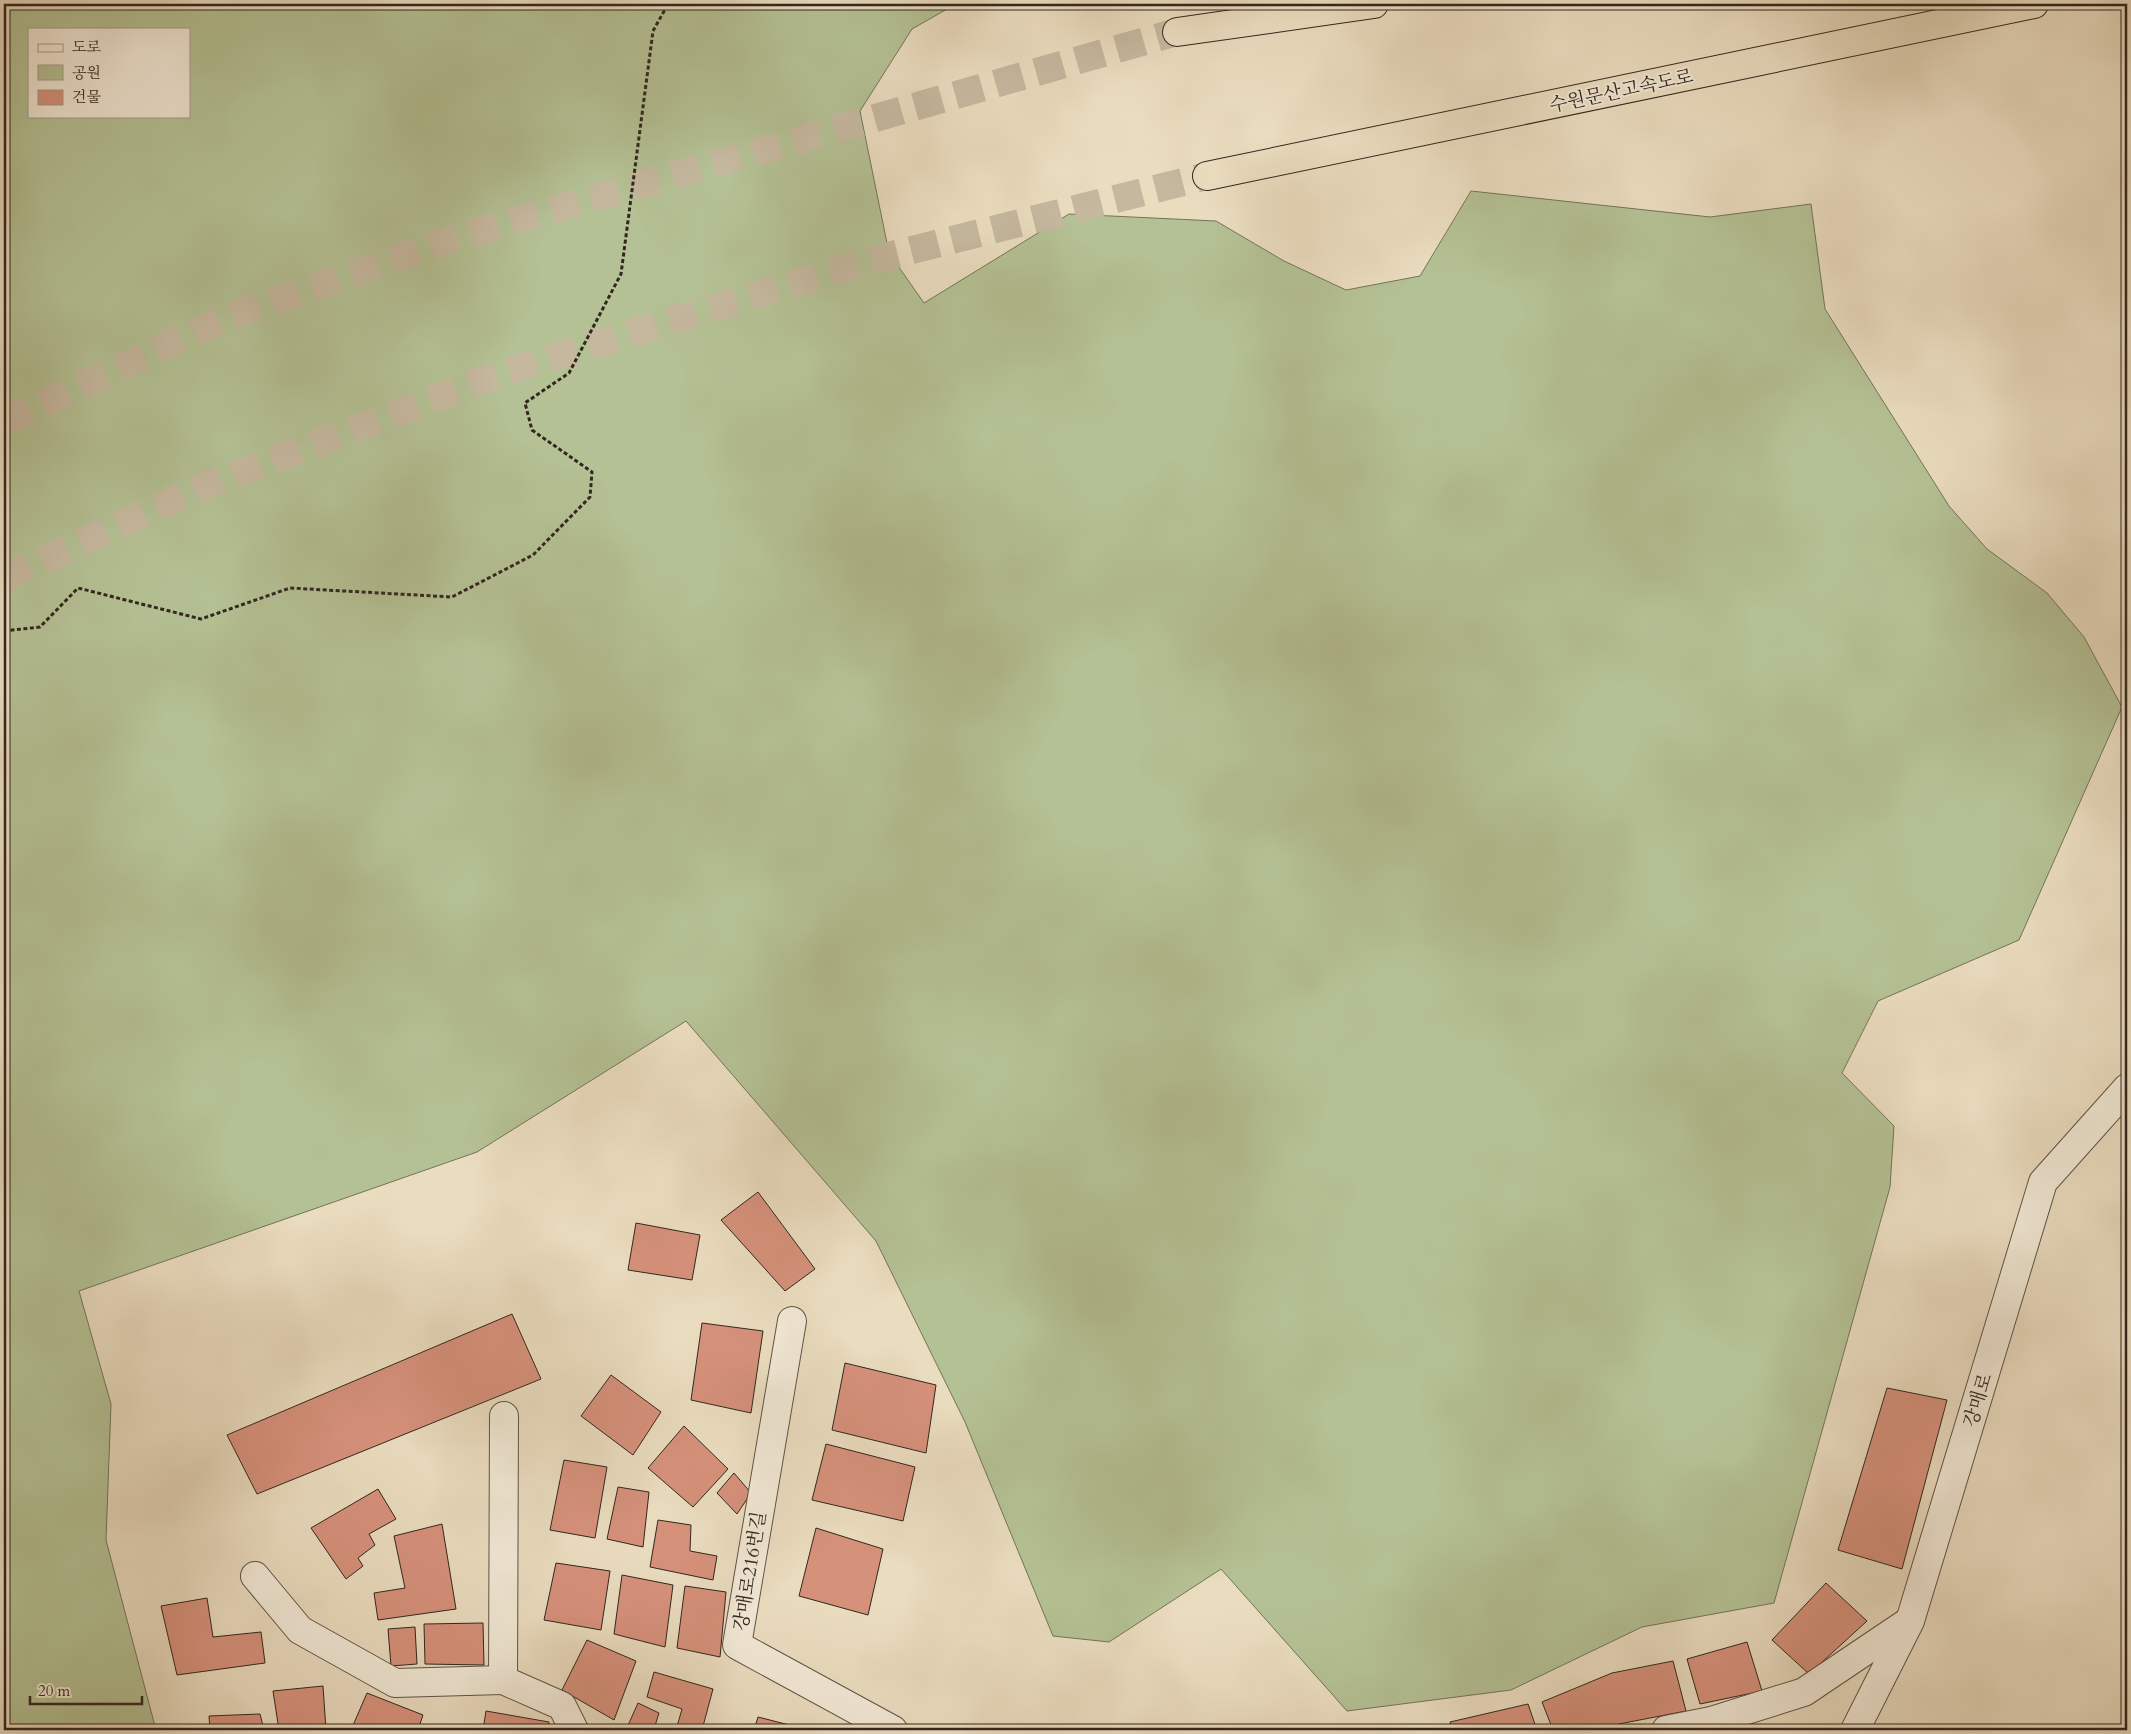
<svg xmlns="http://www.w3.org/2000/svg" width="2131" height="1734" viewBox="0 0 2131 1734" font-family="Cardo,'Noto Serif KR',serif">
  <rect width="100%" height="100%" fill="#eadcbf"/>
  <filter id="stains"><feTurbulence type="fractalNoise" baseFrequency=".004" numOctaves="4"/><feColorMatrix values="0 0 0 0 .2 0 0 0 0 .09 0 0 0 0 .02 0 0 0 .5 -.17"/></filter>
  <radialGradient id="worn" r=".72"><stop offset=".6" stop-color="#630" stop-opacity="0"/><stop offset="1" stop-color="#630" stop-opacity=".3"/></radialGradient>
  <path fill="#b4c194" stroke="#73745a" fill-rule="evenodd" d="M4,4H956L912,29L860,111L889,253L924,303L1069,214L1216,221L1284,261L1346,290L1420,276L1471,191L1710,217L1811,204L1825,309L1949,506L1987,549L2047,593L2084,637L2122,707L2019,940L1878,1001L1842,1073L1894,1126L1890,1187L1774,1603L1642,1627L1511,1690L1347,1711L1221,1569L1109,1642L1053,1636L965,1422L876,1241L686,1021L477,1152L79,1291L111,1404L106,1540L156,1730H4ZM29,29H189V116H29Z"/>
  <g fill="#d6917b" stroke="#32271f">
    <path d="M758,1192L815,1269L785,1291L721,1220Z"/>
    <path d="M636,1223L700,1235L692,1280L628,1270Z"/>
    <path d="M512,1314L541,1379L257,1494L227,1435Z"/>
    <path d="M702,1323L763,1331L751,1413L691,1400Z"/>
    <path d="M845,1363L936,1385L926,1453L832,1430Z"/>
    <path d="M611,1375L661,1412L633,1455L581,1416Z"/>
    <path d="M1887,1388L1947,1400L1902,1569L1838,1550Z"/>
    <path d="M684,1426L728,1469L693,1507L648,1468Z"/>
    <path d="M826,1444L915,1467L903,1521L812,1500Z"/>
    <path d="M564,1460L607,1467L595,1538L550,1530Z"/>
    <path d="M734,1473L751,1493L737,1514L717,1493Z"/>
    <path d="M618,1487L649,1492L643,1547L607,1539Z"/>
    <path d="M378,1489L396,1519L369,1534L375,1545L358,1558L363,1566L346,1579L311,1528Z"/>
    <path d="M658,1520L691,1525L690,1551L717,1556L713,1580L650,1567Z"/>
    <path d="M442,1524L456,1609L378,1620L374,1593L405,1588L394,1536Z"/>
    <path d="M816,1528L883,1549L868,1615L799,1596Z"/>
    <path d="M556,1563L610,1571L601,1630L544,1620Z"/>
    <path d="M622,1575L673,1585L665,1647L614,1634Z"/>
    <path d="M1826,1583L1867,1621L1809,1674L1772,1640Z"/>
    <path d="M685,1586L726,1592L720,1657L677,1648Z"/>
    <path d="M207,1598L213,1637L261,1632L265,1663L177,1675L161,1606Z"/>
    <path d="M483,1623L484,1665L425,1664L424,1624Z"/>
    <path d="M415,1627L417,1664L391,1666L388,1629Z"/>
    <path d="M587,1640L636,1661L614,1720L562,1690Z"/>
    <path d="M1747,1642L1762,1691L1700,1704L1687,1659Z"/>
    <path d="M1673,1661L1686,1711L1588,1730H1553L1542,1702L1612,1673Z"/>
    <path d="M654,1672L713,1689L702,1730H676L682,1709L647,1697Z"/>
    <path d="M323,1686L326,1730H279L273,1691Z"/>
    <path d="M367,1693L423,1715L418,1730H351Z"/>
    <path d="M638,1703L659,1713L654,1729L657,1730H626Z"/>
    <path d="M1528,1704L1537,1730H1452L1450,1722Z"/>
    <path d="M486,1711L549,1722L547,1730H483Z"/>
    <path d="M260,1714L264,1730H210L209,1716Z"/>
    <path d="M758,1717L809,1730H754Z"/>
  </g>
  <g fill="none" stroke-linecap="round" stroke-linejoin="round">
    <g stroke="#c5b89f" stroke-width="28" stroke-dasharray="28 14" stroke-linecap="butt">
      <path d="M4,422L216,322L454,238L1177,32"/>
      <path d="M4,578L204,486L507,371L868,261L1207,176"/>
    </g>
    <defs>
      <g id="street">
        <path d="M792,1321L737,1645L893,1730"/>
        <path d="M504,1416L503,1680L562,1706L574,1730"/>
        <path d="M255,1576L300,1630L395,1683L503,1680"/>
        <path d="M1666,1730L1711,1721L1804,1692L1908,1622"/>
        <path d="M1855,1730L1910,1621L2043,1182L2127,1088"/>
      </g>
      <g id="highway">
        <path d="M1177,32L1374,4"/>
        <path d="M1207,176L2034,4"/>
      </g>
    </defs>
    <use href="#street" stroke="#605447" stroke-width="30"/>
    <use href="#highway" stroke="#32271f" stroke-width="30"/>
    <path stroke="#32271f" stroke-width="3" stroke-dasharray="4 2.5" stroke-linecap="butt" d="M4,631L40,627L78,588L201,619L290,588L452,597L533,555L590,497L592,472L532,430L525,403L569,373L621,274L653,31L668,4"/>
    <use href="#street" stroke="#f1e8d5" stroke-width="28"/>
    <use href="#highway" stroke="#eadcbf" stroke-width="28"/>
  </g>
  <g text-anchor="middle" stroke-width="4" stroke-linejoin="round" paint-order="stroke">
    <g font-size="19" fill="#32271f" stroke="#f1e8d5">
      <text transform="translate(1621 90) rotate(-12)" y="7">수원문산고속도로</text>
      <text transform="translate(1977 1400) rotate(-73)" y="7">강매로</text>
      <text transform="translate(749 1571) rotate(-81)" y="7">강매로216번길</text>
    </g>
  </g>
  <rect width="2131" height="1734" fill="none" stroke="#eadcbf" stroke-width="20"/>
  <rect x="5" y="5" width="2121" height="1724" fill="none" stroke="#32271f" stroke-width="2.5"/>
  <rect x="10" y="10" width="2111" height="1714" fill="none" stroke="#32271f"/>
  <rect x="28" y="28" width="162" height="90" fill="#f1e8d5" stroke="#a59b8c"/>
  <rect x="38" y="44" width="25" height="8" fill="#f1e8d5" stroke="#a59b8c"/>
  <text x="72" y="52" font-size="15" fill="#32271f">도로</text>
  <rect x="38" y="65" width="25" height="15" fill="#b4c194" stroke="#a59b8c"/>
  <text x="72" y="78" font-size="15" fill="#32271f">공원</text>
  <rect x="38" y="90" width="25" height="15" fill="#d6917b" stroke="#a59b8c"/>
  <text x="72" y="102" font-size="15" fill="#32271f">건물</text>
  <path d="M30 1696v8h112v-8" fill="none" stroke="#32271f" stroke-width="2.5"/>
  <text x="38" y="1696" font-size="15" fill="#32271f" stroke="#f1e8d5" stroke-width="4" paint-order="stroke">20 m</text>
  <rect width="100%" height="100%" filter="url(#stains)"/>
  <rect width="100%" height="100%" fill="url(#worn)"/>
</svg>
